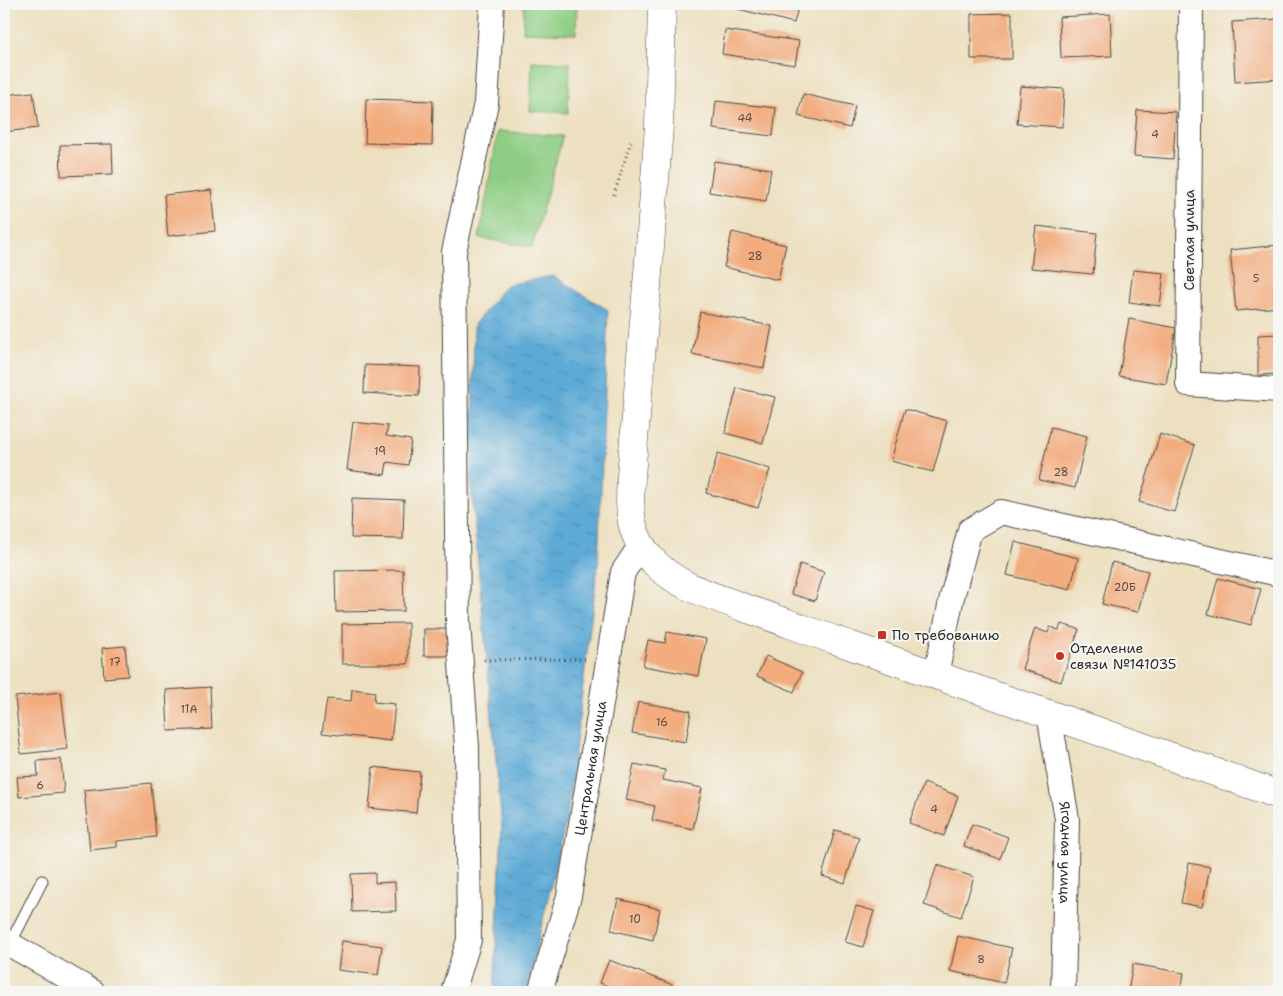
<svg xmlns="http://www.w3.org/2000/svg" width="1283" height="996" viewBox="0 0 1283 996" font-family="'Shantell Sans',sans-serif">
  <defs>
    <pattern id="water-ripples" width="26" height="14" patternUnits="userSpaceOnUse" patternTransform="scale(1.25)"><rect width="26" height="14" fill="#5daad6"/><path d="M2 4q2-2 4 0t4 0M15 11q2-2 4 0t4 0" fill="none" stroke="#4d8bae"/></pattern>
  </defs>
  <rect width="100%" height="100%" fill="#f6f6f2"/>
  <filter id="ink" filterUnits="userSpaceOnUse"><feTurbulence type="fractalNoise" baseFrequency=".02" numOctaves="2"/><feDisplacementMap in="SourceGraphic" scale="10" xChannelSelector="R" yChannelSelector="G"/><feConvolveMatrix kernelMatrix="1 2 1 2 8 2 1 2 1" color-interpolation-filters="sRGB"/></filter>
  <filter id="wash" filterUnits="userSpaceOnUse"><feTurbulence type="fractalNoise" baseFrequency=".0096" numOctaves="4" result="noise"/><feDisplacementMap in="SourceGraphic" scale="20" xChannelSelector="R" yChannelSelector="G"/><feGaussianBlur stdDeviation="1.12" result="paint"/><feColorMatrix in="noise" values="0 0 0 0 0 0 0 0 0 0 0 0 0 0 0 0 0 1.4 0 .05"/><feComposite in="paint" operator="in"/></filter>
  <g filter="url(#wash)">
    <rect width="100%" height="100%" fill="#ede0c0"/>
    <g fill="#8ecd83" stroke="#5c7c57">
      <path d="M524,4H577L576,34L523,32Z"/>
      <path d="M532,61L570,63L568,113L530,111Z"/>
      <path d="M498,131L563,136L532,247L479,238Z"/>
    </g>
    <path fill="url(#water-ripples)" stroke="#446a80" d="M553,276L608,310L598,563L567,816L526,992H494L502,827L471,487L474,325L506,285Z"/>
    <g id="blocks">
      <g fill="#f2ac7e">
        <path d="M731,4H799L794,23L730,7Z"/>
        <path d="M1012,13V59H971V14Z"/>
        <path d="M1110,14L1112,56L1061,58L1059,17Z"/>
        <path d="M1279,19V79L1235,82L1232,22Z"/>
        <path d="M725,30L799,41L795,65L722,54Z"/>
        <path d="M1020,86L1064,89L1062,127L1017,124Z"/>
        <path d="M33,92L38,128L4,132V95Z"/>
        <path d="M803,94L855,106L850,128L798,116Z"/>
        <path d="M366,99L433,101L432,145L365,143Z"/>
        <path d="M716,101L776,108L773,136L713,129Z"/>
        <path d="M1137,110L1176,112L1173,159L1134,156Z"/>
        <path d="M112,144L113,174L61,176L60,145Z"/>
        <path d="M714,161L771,169L766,201L709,192Z"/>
        <path d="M211,190L215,231L168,236L164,195Z"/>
        <path d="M1036,226L1097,233L1093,274L1031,268Z"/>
        <path d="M732,232L786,245L778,280L724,267Z"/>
        <path d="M1279,245V307L1236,311L1230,250Z"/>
        <path d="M1133,270L1164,273L1160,306L1129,302Z"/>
        <path d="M700,312L772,326L764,368L692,354Z"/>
        <path d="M1129,319L1176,328L1166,384L1119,376Z"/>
        <path d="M1279,334V374L1258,375V335Z"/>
        <path d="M365,365L420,367L419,396L364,393Z"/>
        <path d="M737,388L775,397L763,443L725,433Z"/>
        <path d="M905,409L947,421L933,472L891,461Z"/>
        <path d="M353,422L388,426L386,436L411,440L408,465L387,462L385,475L347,470Z"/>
        <path d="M1051,427L1087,436L1075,488L1039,480Z"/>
        <path d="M1160,434L1195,445L1174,512L1139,502Z"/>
        <path d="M718,453L770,469L758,508L706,493Z"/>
        <path d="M352,498L404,500L403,539L351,538Z"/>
        <path d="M1015,542L1078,558L1070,590L1007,575Z"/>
        <path d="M1112,562L1148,571L1138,612L1102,604Z"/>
        <path d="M800,564L824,572L815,601L791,594Z"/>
        <path d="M403,570L404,611L336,612L335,571Z"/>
        <path d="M1218,578L1261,589L1251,625L1208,614Z"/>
        <path d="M408,623V664H342V624Z"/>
        <path d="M1061,624L1079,629L1061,682L1022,669L1035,628L1048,633L1050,627L1059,630Z"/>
        <rect x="424" y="629" width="27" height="27"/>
        <path d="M667,632L706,639L699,676L643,666L648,640L665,643Z"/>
        <path d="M125,646L128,676L104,678L102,648Z"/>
        <path d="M766,656L802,672L794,692L757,676Z"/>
        <path d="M210,687L212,729L168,731L166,690Z"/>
        <path d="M352,689L375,692L374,702L395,704L391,741L322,733L327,699L351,701Z"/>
        <path d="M61,692L68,749L21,754L15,697Z"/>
        <path d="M638,702L691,711L686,742L632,733Z"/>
        <path d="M61,759L64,793L19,797L17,777L38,776L37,761Z"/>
        <path d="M634,764L665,770L663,780L702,788L693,829L652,820L655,806L626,800Z"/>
        <path d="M373,767L420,772L416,813L369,808Z"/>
        <path d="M151,783L156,837L117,841V847L90,850L84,790Z"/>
        <path d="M924,783L958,796L944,836L909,823Z"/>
        <path d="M972,824L1008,837L1000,859L964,846Z"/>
        <path d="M835,830L859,837L845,883L822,876Z"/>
        <path d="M1189,863L1210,867L1202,907L1181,903Z"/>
        <path d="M937,865L974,877L961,917L924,905Z"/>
        <path d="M375,873V883L395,882L396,911L352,912L351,874Z"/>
        <path d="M618,899L660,909L653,940L611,930Z"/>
        <path d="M856,906L874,911L863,947L845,942Z"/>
        <path d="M958,936L1012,948L1004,983L950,971Z"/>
        <path d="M342,941L382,946L378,975L338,970Z"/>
        <path d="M609,960L673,985L670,992H623L600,983Z"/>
        <path d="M1133,964L1184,973L1181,992H1128Z"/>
      </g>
    </g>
  </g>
  <g filter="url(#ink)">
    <use href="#blocks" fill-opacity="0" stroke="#484641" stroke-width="1"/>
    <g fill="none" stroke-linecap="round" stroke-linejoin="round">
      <defs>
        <path id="service" d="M10,944L42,881"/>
        <g id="minor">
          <path d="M1191,4L1188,384L1279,390"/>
          <path d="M936,675L951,601L970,530L1001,512L1279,574"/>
          <path id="s1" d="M1049,714L1067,819L1063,992"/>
          <path d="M4,941L93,992"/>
          <path d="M453,992L469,940L467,747L458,623L454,252L486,103L492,4"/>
          <path id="s2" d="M540,992L569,896L623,572L641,545"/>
        </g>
        <path id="tertiary" d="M662,4L659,126L648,273L631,476C629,513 628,536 656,564C680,588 714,596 745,608C775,618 805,630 835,640C983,692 1132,742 1279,795"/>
      </defs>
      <use href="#service" stroke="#484641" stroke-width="13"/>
      <use href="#minor" stroke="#484641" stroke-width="26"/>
      <use href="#tertiary" stroke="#484641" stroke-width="29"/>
      <g stroke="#484641" stroke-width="3" stroke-dasharray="1 4" stroke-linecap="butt">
        <path d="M614,195L631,141"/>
        <path d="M484,660L585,659"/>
      </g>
      <use href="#service" stroke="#fff" stroke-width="11"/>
      <use href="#minor" stroke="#fff" stroke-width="24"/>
      <use href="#tertiary" stroke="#fff" stroke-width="28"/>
    </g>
  </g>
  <g fill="#c8321e" stroke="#f6f6f2" stroke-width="2">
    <rect x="877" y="630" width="10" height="10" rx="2.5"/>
    <circle cx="1060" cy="656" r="5"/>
  </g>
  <g text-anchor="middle" stroke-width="4" stroke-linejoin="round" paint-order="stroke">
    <g font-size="11" fill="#5d4b40">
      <text x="745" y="122">44</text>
      <text x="1155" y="138">4</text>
      <text x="755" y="260">28</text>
      <text x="1256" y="282">5</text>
      <text x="380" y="455">19</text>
      <text x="1061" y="476">28</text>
      <text x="1125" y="591">20Б</text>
      <text x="115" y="666">17</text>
      <text x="189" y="713">11А</text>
      <text x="662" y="726">16</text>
      <text x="40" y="789">6</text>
      <text x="934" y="813">4</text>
      <text x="635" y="923">10</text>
      <text x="981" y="963">8</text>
    </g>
    <g font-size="14" fill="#2b2b2b" stroke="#f6f6f2">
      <text transform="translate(1189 240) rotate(-90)" y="5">Светлая улица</text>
      <text dy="5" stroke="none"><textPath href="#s2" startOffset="230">Центральная улица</textPath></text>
      <text dy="5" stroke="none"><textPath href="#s1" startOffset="140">Ягодная улица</textPath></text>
    </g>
    <g font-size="14" fill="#2b2b2b" stroke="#f6f6f2" text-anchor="start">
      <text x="892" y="640">По требованию</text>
      <text x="1070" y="653">Отделение<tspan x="1070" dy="16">связи №141035</tspan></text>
    </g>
  </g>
  <rect width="1283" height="996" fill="none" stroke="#f6f6f2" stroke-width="20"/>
</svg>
